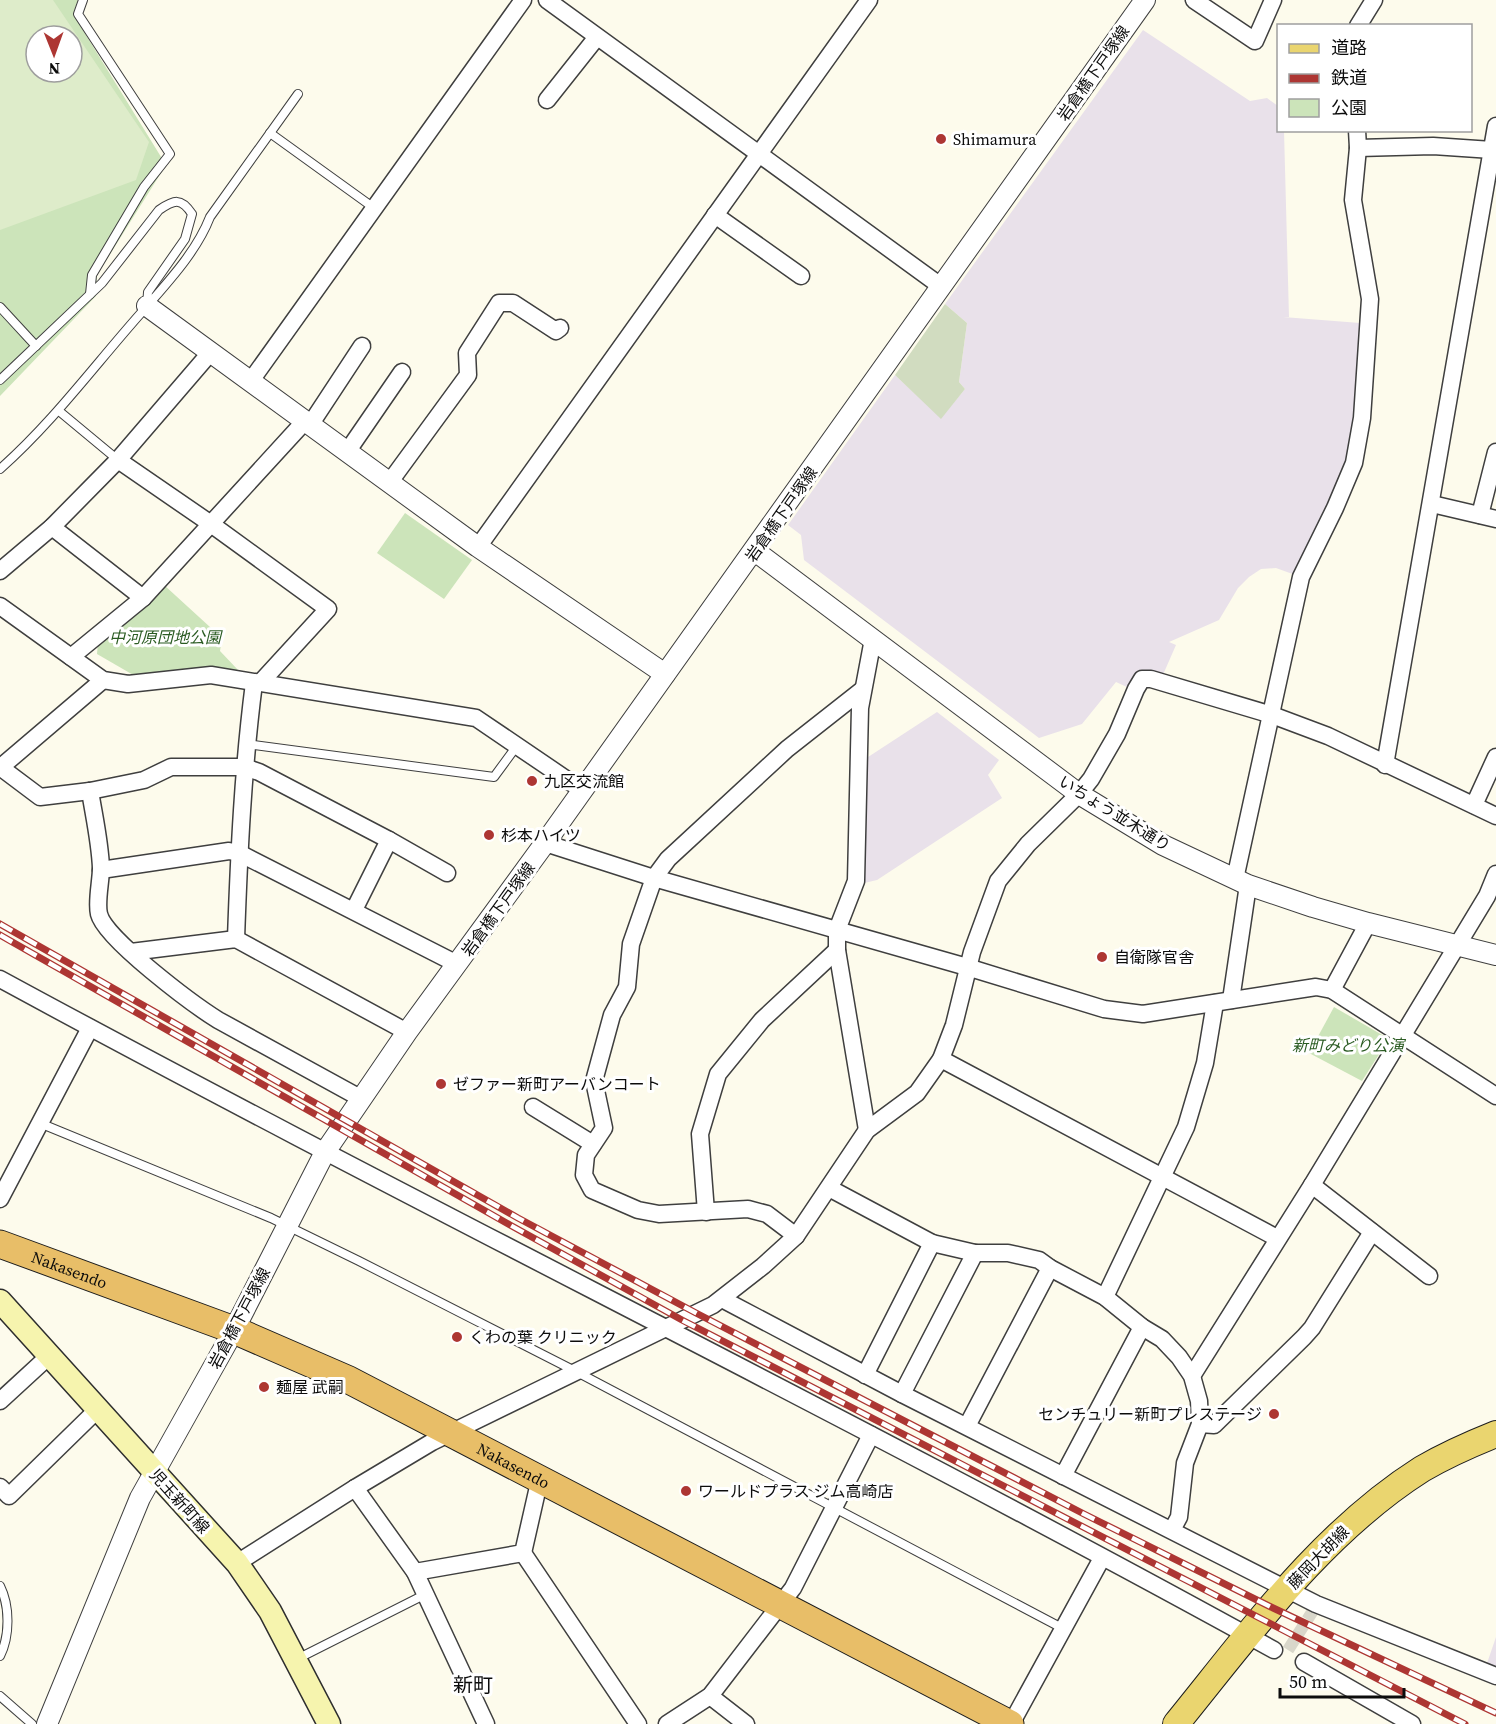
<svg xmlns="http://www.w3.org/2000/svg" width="1496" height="1724" viewBox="0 0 1496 1724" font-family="'Source Serif 4','Noto Sans JP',serif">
  <rect width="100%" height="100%" fill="#fdfbec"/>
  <g fill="#e9e1ea">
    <path d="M1143,30L1250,101L1267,98L1278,106V130L1284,131L1289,317H1283L1360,323L1354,419L1347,462L1298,576L1276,568L1261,569L1249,577L1238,588L1219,620L1169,642L1176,645L1162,677L1138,670L1129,688L1116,682L1082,724L1039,738L804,560L801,535L788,525L895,375L941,418L965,389L959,382L967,323L945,304Z"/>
    <path d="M937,712L999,760L988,775L1002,798L877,880L860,884L862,761Z"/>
    <path d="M1496,1637V1673L1485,1669Z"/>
  </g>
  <g fill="#cce4ba" fill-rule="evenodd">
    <path d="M0,0H78L73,14L166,165L97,275L96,296L0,396ZM36,36H72V72H36Z"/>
    <path d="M405,513L472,560L444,599L377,553Z"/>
    <path d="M164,585L222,638L220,651L238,670L235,673L135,676L97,654L98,642Z"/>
    <path d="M1334,1007L1384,1036L1385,1045L1362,1081L1309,1053Z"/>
  </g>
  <path fill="#d1dcc0" d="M945,304L967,323L959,382L965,389L941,419L895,375Z"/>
  <path fill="#deecca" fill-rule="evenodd" d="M0,0H53L149,142L136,180L0,230ZM36,36H72V72H36Z"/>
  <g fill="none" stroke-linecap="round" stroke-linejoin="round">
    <path stroke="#d9d7ca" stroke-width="12" stroke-dasharray="12 6" stroke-linecap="butt" d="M1288,1650L1321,1598"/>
    <defs>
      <g id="service">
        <path d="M83,0L78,14L170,154L144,187L92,275L90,294"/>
        <path d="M270,133L374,208"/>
        <path d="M0,307L36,346"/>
        <path d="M0,380L102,283L159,210C174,200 181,197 192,214L185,239L148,292L147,306"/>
        <path d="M59,411L118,460"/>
        <path d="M0,469C53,422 94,366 141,313C166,284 196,253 210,217L298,94"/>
        <path d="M246,744L494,777L516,747"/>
        <path d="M42,1124L271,1218L359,1261L575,1371L1062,1628"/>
        <path d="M0,1586C10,1606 10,1636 0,1656"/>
        <path d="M297,1659L426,1594"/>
        <path d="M0,1696L32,1724"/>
      </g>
      <g id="minor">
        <path d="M547,0L942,287"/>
        <path d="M1194,0L1255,41L1273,0"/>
        <path d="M1358,26L1374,0"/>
        <path d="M547,100L597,37"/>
        <path d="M1358,148L1433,146L1492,150"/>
        <path d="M715,215L801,276"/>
        <path d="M250,382L523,0"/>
        <path d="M310,425L362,346"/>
        <path d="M347,452L402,372"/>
        <path d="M118,460L211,524L328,609L261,682"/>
        <path d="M389,483L468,375L467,353L499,303H513L556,331L560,328"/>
        <path d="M1432,504L1496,519"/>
        <path d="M1480,515L1496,452"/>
        <path d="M52,527L143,598"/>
        <path d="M478,547L869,0"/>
        <path d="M0,571L52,527L118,460L210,353"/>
        <path d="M0,606L103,680L128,684L211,675L476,718L582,790"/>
        <path d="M71,657L143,598L305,421"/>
        <path d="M1385,765L1496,126"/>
        <path d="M0,767L40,797L90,791L144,780L171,767H244L259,772L389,840L447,873"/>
        <path d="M1,767L103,680"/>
        <path d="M90,791C94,816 100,842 101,868C101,881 96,902 99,914C105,939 194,1005 218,1020L362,1099"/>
        <path d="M1474,805L1496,757"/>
        <path d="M545,843L654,878L967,967L1104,1009L1143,1014L1316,987L1332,990L1496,1096"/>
        <path d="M101,870L229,851L239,853L457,964"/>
        <path d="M1235,879L1301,577L1335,508L1354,463L1362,418L1370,299L1353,200L1358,148L1357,130"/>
        <path d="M354,910L389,840"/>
        <path d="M236,939C239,853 243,768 254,683"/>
        <path d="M131,952L236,939L407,1032"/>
        <path d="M0,979C422,1208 853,1418 1274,1650"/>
        <path d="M1332,990L1368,923"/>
        <path d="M1231,1000L1248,885"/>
        <path d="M941,1059L1277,1238"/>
        <path d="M533,1107L593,1144"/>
        <path d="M867,1130L837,950V930L856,881L860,708L873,639"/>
        <path d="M1312,1185L1429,1276"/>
        <path d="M829,1188L932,1243L975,1253H1008L1039,1260L1050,1268L1105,1297L1142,1327L1162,1339L1179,1357L1192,1376L1199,1401L1200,1424L1185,1463L1179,1517L1172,1530"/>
        <path d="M0,1199L90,1028"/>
        <path d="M706,1212L700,1134L718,1074L762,1020L837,950"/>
        <path d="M796,1236L767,1214L748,1209L659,1214L638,1210L592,1190L584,1175L586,1155L604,1128L594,1081L612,1015L627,987L631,944L654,878L668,859L787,749L862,690"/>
        <path d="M1105,1297L1186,1127L1205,1063L1215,1003"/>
        <path d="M722,1299L902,1394L1316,1604L1496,1676"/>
        <path d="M865,1375L932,1243"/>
        <path d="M1192,1376L1312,1185L1458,944L1487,896L1496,874"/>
        <path d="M902,1394L975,1253"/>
        <path d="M0,1401L49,1356"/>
        <path d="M1200,1424L1214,1425L1304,1337L1312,1328L1372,1232"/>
        <path d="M967,1426L1050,1268"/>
        <path d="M1063,1476L1142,1327"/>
        <path d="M0,1487L9,1496L98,1409"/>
        <path d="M355,1488L415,1572L486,1724"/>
        <path d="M523,1553L638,1724"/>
        <path d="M237,1563L355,1488L432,1442L713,1305L763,1266L796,1236L867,1130L917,1093L941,1059L954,1025L972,952L998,881L1028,844L1079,794L1091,779L1117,734L1136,689L1142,679H1151L1272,715L1328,736L1496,816"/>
        <path d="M415,1572L523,1553L540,1478"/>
        <path d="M1304,1662L1412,1724"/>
        <path d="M710,1696L746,1724"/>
        <path d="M667,1724L710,1696L793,1588L871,1435"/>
        <path d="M1011,1724L1102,1558"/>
      </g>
      <g id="tertiary">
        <path d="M147,306L478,547L665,674"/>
        <path d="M755,551L1079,794L1163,845L1248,885L1313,907L1368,923L1496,955"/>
        <path d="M47,1724L140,1498L234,1330L325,1152L407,1032L545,843L1145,0"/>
      </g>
      <path id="secondary" d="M0,1301L237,1563L270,1611L329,1724"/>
      <path id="primary" d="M1176,1724C1250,1633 1321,1533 1422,1469C1446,1455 1471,1444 1496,1434"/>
      <g id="trunk">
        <path id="s1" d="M0,1244L234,1330L349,1380L1010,1724"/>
      </g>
    </defs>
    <use href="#service" stroke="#3f3f3f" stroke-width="10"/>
    <use href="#minor" stroke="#3f3f3f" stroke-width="19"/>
    <use href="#tertiary" stroke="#3f3f3f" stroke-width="22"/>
    <use href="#secondary" stroke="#2e2e2e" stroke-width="25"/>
    <use href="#primary" stroke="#1d1d1d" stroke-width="28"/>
    <use href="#trunk" stroke="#1d1d1d" stroke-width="29"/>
    <use href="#service" stroke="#fff" stroke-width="8"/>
    <use href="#minor" stroke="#fff" stroke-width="16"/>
    <use href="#tertiary" stroke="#fff" stroke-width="20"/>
    <use href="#secondary" stroke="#f6f4ae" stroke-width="22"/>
    <use href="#primary" stroke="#ead56f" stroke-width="26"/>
    <use href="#trunk" stroke="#e8be68" stroke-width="27"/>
    <defs>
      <g id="rail">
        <path d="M0,924L518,1218L696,1313L1084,1514L1271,1607L1496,1713"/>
        <path d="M0,935L510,1225L682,1320L1465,1724"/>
      </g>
    </defs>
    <use href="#rail" stroke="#ad3633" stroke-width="7"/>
    <use href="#rail" stroke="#fff" stroke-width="4.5" stroke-dasharray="14" stroke-linecap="butt"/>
  </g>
  <g fill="#ad3633" stroke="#fff" stroke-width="2">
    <circle cx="941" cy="139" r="6"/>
    <circle cx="532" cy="781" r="6"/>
    <circle cx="489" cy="835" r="6"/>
    <circle cx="1102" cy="957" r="6"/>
    <circle cx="441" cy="1084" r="6"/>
    <circle cx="457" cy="1337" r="6"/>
    <circle cx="264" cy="1387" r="6"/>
    <circle cx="1274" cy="1414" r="6"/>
    <circle cx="686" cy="1491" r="6"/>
  </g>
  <g text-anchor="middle" stroke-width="6" stroke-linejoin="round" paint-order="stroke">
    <g font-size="16" fill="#0c0c0c" stroke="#fff">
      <text transform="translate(1093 73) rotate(-55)" y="6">岩倉橋下戸塚線</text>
      <text transform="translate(781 514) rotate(-55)" y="6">岩倉橋下戸塚線</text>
      <text transform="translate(1115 813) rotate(32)" y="6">いちょう並木通り</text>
      <text transform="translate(498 909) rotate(-54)" y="6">岩倉橋下戸塚線</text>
      <text dy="6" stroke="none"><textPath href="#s1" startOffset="74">Nakasendo</textPath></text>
      <text transform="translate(239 1318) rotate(-62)" y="6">岩倉橋下戸塚線</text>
      <text dy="6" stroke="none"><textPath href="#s1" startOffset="560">Nakasendo</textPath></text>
      <text transform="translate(180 1501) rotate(48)" y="6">児玉新町線</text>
      <text transform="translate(1318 1557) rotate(-46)" y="6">藤岡大胡線</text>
    </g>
    <g font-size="16" fill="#0c0c0c" stroke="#fff" text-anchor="start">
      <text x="953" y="145">Shimamura</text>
      <text x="544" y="787">九区交流館</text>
      <text x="501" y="841">杉本ハイツ</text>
      <text x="1114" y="963">自衛隊官舎</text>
      <text x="453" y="1090">ゼファー新町アーバンコート</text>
      <text x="469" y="1343">くわの葉 クリニック</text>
      <text x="276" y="1393">麺屋 武嗣</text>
      <text x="1262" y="1420" text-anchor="end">センチュリー新町プレステージ</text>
      <text x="698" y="1497">ワールドプラス ジム高崎店</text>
    </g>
    <g font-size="16" font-style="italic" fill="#2b5c23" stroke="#fff">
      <text x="165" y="643">中河原団地公園</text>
      <text x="1348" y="1051">新町みどり公演</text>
    </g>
    <g font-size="20" fill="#0c0c0c" stroke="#fff">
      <text x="473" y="1692">新町</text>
    </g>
  </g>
  <rect x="1277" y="24" width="195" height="108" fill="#ffffff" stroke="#9e9e9e" stroke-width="1.5"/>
  <rect x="1289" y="44" width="30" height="9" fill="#ead56f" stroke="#9e9e9e" stroke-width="1.5"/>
  <text x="1331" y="54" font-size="18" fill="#0c0c0c">道路</text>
  <rect x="1289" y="74" width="30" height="9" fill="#ad3633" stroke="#9e9e9e" stroke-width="1.5"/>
  <text x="1331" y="84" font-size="18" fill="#0c0c0c">鉄道</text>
  <rect x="1289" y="99" width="30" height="18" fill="#cce4ba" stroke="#9e9e9e" stroke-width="1.5"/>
  <text x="1331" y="114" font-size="18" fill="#0c0c0c">公園</text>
  <g transform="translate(54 54) rotate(179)"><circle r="28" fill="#ffffff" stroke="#9e9e9e" stroke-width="1.5"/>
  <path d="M0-4.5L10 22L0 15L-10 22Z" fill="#ad3633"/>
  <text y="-9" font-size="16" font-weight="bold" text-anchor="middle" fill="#0c0c0c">N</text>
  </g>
  <path d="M1280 1688v9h124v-9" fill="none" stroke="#0c0c0c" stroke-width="3"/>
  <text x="1289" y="1688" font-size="18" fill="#0c0c0c" stroke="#ffffff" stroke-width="4.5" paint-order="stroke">50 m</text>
</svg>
